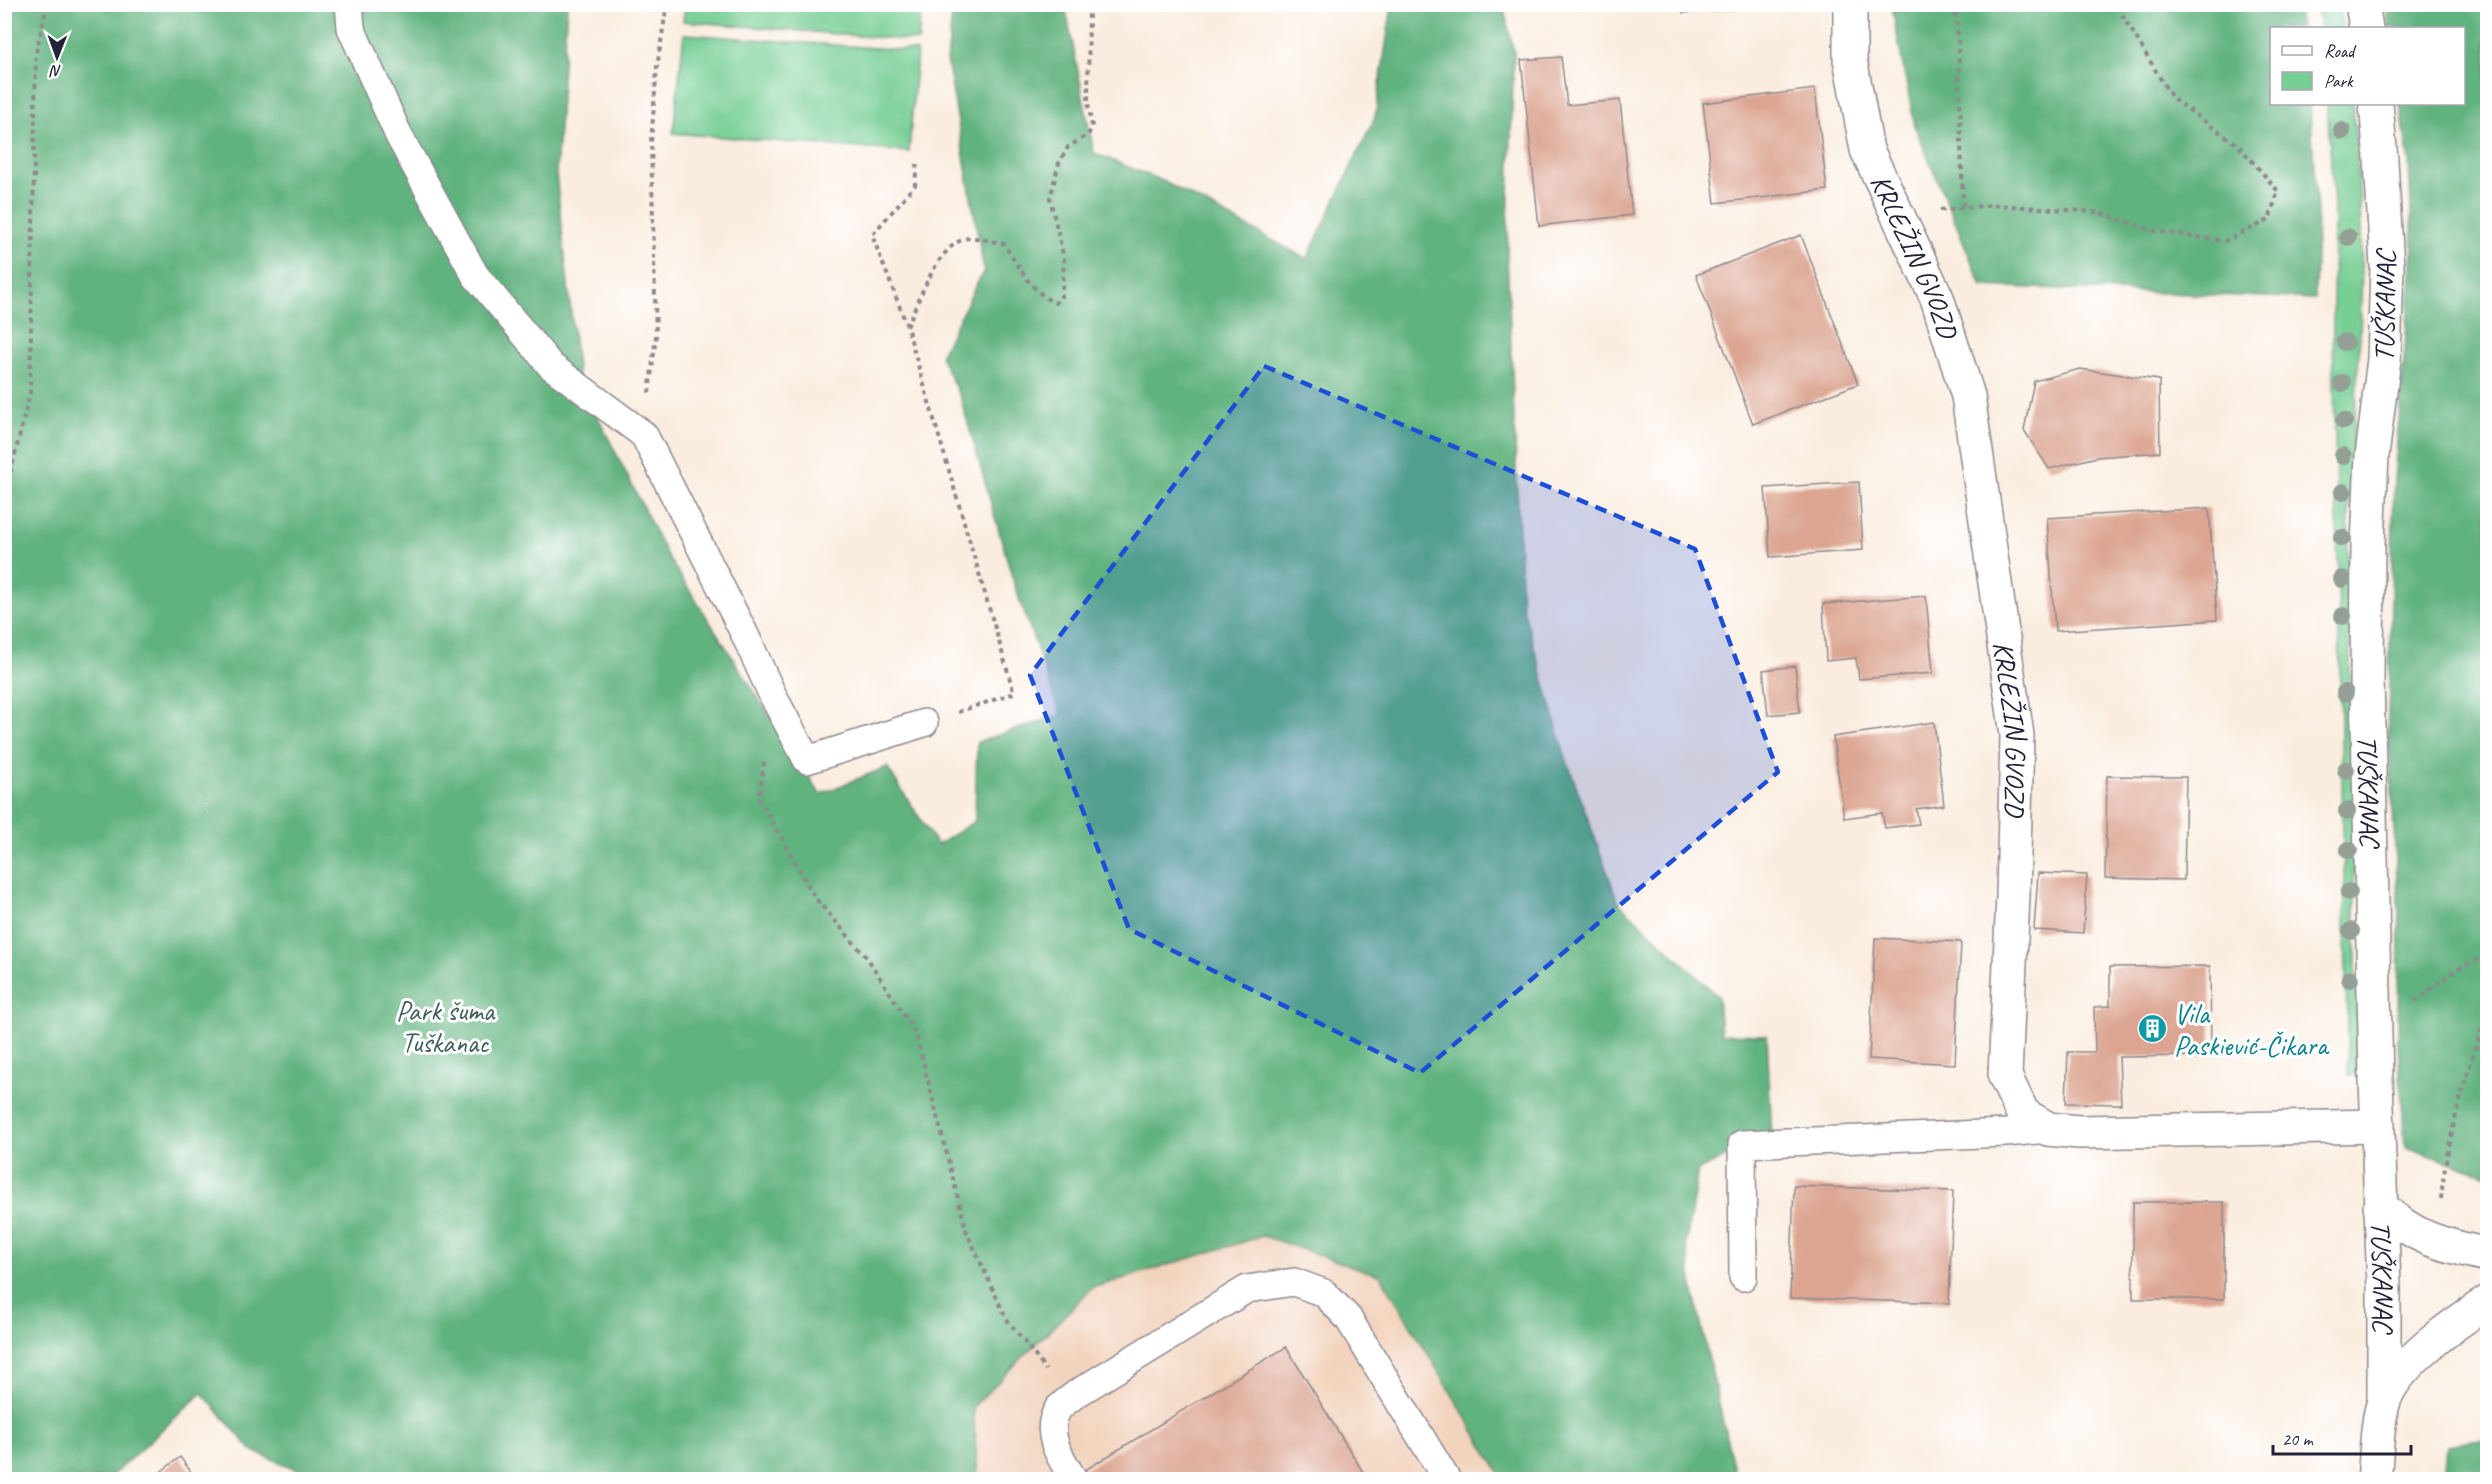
<svg xmlns="http://www.w3.org/2000/svg" width="2492" height="1484" viewBox="0 0 2492 1484" font-family="Caveat,sans-serif">
  <rect width="100%" height="100%" fill="#fff"/>
  <filter id="ink" filterUnits="userSpaceOnUse"><feTurbulence type="fractalNoise" baseFrequency=".0167" numOctaves="2"/><feDisplacementMap in="SourceGraphic" scale="12" xChannelSelector="R" yChannelSelector="G"/><feConvolveMatrix kernelMatrix="1 2 1 2 8 2 1 2 1" color-interpolation-filters="sRGB"/></filter>
  <filter id="wash" filterUnits="userSpaceOnUse"><feTurbulence type="fractalNoise" baseFrequency=".008" numOctaves="4" result="noise"/><feDisplacementMap in="SourceGraphic" scale="24" xChannelSelector="R" yChannelSelector="G"/><feGaussianBlur stdDeviation="1.35" result="paint"/><feColorMatrix in="noise" values="0 0 0 0 0 0 0 0 0 0 0 0 0 0 0 0 0 1.4 0 .05"/><feComposite in="paint" operator="in"/></filter>
  <g filter="url(#wash)">
    <rect width="100%" height="100%" fill="#faeddf"/>
    <path fill="#f2d4be" d="M1263,1236L1381,1276L1503,1479H978L973,1407L1092,1288Z"/>
    <g fill="#77cf94" stroke="#4c7868" stroke-width="1.5">
      <path d="M685,5V4L921,5L918,41L683,21Z"/>
      <path d="M2317,5H2339L2342,28H2320Z"/>
      <path d="M684,34L917,51L909,152L673,133Z"/>
      <path d="M2327,104H2352C2359,171 2363,237 2361,305C2359,388 2348,470 2348,553L2358,1074L2348,1075L2333,330L2334,207Z"/>
    </g>
    <g fill="#61b27e" stroke="#426a5c" stroke-width="1.5">
      <path d="M5,5H567L556,174L578,377L668,557L820,794L887,767L937,845L975,821L977,742L1061,715L1015,587L961,399L940,356L984,270L947,60L953,5H1065L1094,153L1163,181L1307,259L1375,117L1392,5H1503L1514,52L1507,255L1522,605L1565,755L1618,902L1718,996L1721,1034L1767,1035L1772,1137L1698,1170L1686,1244L1695,1298L1736,1479H1503L1381,1276L1263,1236L1092,1288L973,1407L978,1479H319L252,1451L202,1393L108,1479L5,1480Z"/>
      <path d="M1893,5H2298L2301,28H2272V104H2310L2317,211L2315,299L1982,286L1915,127L1893,14Z"/>
      <path d="M2386,5H2487V1175L2405,1147L2398,1045L2399,916L2388,722L2394,479L2413,251L2409,162L2400,104H2464V28H2389Z"/>
      <path d="M2487,1439V1479H2444L2447,1445Z"/>
    </g>
    <g id="blocks">
      <g fill="#dca592">
        <path d="M1683,4H1760V6L1683,13Z"/>
        <path d="M1561,57L1567,105L1620,100L1632,215L1539,226L1521,60Z"/>
        <path d="M1815,89L1827,190L1715,203L1703,103Z"/>
        <path d="M1801,235L1858,384L1753,424L1696,275Z"/>
        <path d="M2080,369L2159,380L2160,452L2097,457L2049,469L2024,430L2034,381Z"/>
        <path d="M1859,482L1863,550L1770,557L1765,488Z"/>
        <path d="M2209,508L2217,620L2055,631L2047,518Z"/>
        <path d="M1926,596L1933,673L1859,679L1856,658L1826,661L1823,604Z"/>
        <path d="M1795,666L1800,712L1768,715L1763,670Z"/>
        <path d="M1934,722L1944,805L1916,809L1919,824L1885,828L1882,813L1844,818L1833,737Z"/>
        <path d="M2107,776L2186,777L2184,880L2105,878Z"/>
        <path d="M2038,873L2087,875L2083,933L2034,930Z"/>
        <path d="M1875,938L1961,942L1955,1064L1869,1059Z"/>
        <path d="M2210,966L2211,1056L2119,1057L2121,1104L2066,1103L2068,1052H2095L2094,1007L2110,1006V967Z"/>
        <path d="M1794,1186L1953,1191L1949,1303L1790,1298Z"/>
        <rect x="2133" y="1202" width="91" height="97"/>
        <path d="M1286,1347L1368,1480H1091L1085,1470Z"/>
        <path d="M180,1457L197,1480H150Z"/>
      </g>
    </g>
  </g>
  <g filter="url(#ink)">
    <use href="#blocks" fill-opacity="0" stroke="#8e888d" stroke-width="1.5"/>
    <g fill="none" stroke-linecap="round" stroke-linejoin="round">
      <defs>
        <g id="lane">
          <path d="M349,4L351,28L399,136L475,275L551,366L644,435L745,635L773,696L807,760L924,723"/>
          <path d="M1743,1277L1742,1144L2006,1133L2048,1129"/>
          <path d="M1074,1480C1061,1459 1043,1433 1058,1409C1062,1404 1071,1398 1076,1394L1247,1289L1294,1282L1324,1293L1348,1318L1447,1480"/>
        </g>
        <g id="street">
          <path id="s1" d="M1850,4V59L1867,150L1937,298L1968,396L2017,735L2013,895L2005,1076L2023,1114L2048,1129L2079,1132L2378,1126"/>
          <path d="M2362,4L2366,28"/>
          <path id="s2" d="M2376,104L2381,160L2387,267L2384,359L2372,456L2368,544L2367,679L2376,1080L2384,1286V1399"/>
          <path d="M2380,1206C2414,1239 2443,1245 2488,1255"/>
        </g>
        <path id="secondary" d="M2374,1480C2377,1454 2376,1425 2384,1401C2396,1364 2456,1322 2488,1302"/>
      </defs>
      <use href="#lane" stroke="#8e888d" stroke-width="30"/>
      <use href="#street" stroke="#8e888d" stroke-width="36"/>
      <use href="#secondary" stroke="#8e888d" stroke-width="36"/>
      <g stroke="#8e888d" stroke-width="4" stroke-dasharray="4.5 4.5" stroke-linecap="butt">
        <path d="M1954,4L1958,37L1963,207"/>
        <path d="M1940,210L1995,205L2097,212L2155,231L2225,241L2269,220L2278,191L2238,145L2172,98L2116,4"/>
        <path d="M907,326L872,235L915,185L917,161"/>
        <path d="M649,393L656,336L651,142L657,67L667,4"/>
        <path d="M4,499L30,393L36,53L47,4"/>
        <path d="M958,712L1014,693L907,327C918,302 940,238 971,238C982,238 994,242 1004,244C1018,265 1031,292 1055,303L1062,295L1064,259L1050,198L1059,163L1068,147L1088,135L1092,127L1088,103L1089,4"/>
        <path d="M764,762L759,799L816,899L868,959L916,1034L967,1233L1006,1318L1046,1370"/>
        <path d="M2415,1001L2455,970L2488,955"/>
        <path d="M2441,1199C2447,1133 2469,1070 2488,1007"/>
      </g>
      <use href="#lane" stroke="#fff" stroke-width="27"/>
      <use href="#street" stroke="#fff" stroke-width="33"/>
      <use href="#secondary" stroke="#fff" stroke-width="33"/>
    </g>
    <g fill="#949f96">
      <circle cx="2342" cy="131" r="9"/>
      <circle cx="2348" cy="237" r="9"/>
      <circle cx="2345" cy="342" r="9"/>
      <circle cx="2342" cy="383" r="9"/>
      <circle cx="2344" cy="421" r="9"/>
      <circle cx="2343" cy="456" r="9"/>
      <circle cx="2343" cy="492" r="9"/>
      <circle cx="2342" cy="538" r="9"/>
      <circle cx="2342" cy="579" r="9"/>
      <circle cx="2343" cy="616" r="9"/>
      <circle cx="2345" cy="693" r="9"/>
      <circle cx="2346" cy="770" r="9"/>
      <circle cx="2347" cy="811" r="9"/>
      <circle cx="2349" cy="850" r="9"/>
      <circle cx="2349" cy="892" r="9"/>
      <circle cx="2351" cy="931" r="9"/>
      <circle cx="2350" cy="979" r="9"/>
    </g>
  </g>
  <path fill="#1d4ed8" fill-opacity="0.2" stroke="#1d4ed8" stroke-width="4.5" stroke-dasharray="12 8" stroke-linejoin="round" d="M1264,366L1695,549L1778,772L1420,1073L1129,929L1030,675Z"/>
  <defs>
    <symbol id="building-disc" viewBox="-11 -11 22 22"><circle r="9.5" fill="#0f9aa8" stroke="#fff"/><path d="M-4-6H4V6H1V3H-1V6H-4ZM-2.5-4.3h1.7v1.8h-1.7ZM.8-4.3h1.7v1.8H.8ZM-2.5-1h1.7V.8h-1.7ZM.8-1h1.7V.8H.8Z" fill="#fff"/></symbol>
  </defs>
  <g fill-rule="evenodd">
    <use href="#building-disc" x="2136" y="1012" width="33" height="33"/>
  </g>
  <g text-anchor="middle" stroke-width="6" stroke-linejoin="round" paint-order="stroke">
    <g font-size="28" fill="#22223b" stroke="#fff">
      <text dy="10" stroke="none"><textPath href="#s1" startOffset="264">KRLEŽIN GVOZD</textPath></text>
      <text transform="translate(2384 306) rotate(-89)" y="10">TUŠKANAC</text>
      <text dy="10" stroke="none"><textPath href="#s1" startOffset="750">KRLEŽIN GVOZD</textPath></text>
      <text dy="10" stroke="none"><textPath href="#s2" startOffset="688">TUŠKANAC</textPath></text>
      <text dy="10" stroke="none"><textPath href="#s2" startOffset="1174">TUŠKANAC</textPath></text>
    </g>
    <g font-size="28" fill="#405f5a" stroke="#fff">
      <text x="445" y="1020">Park šuma<tspan x="445" dy="32">Tuškanac</tspan></text>
    </g>
    <g font-size="28" fill="#0d838f" stroke="#fff" text-anchor="start">
      <text x="2174" y="1023">Vila<tspan x="2174" dy="32">Paskiević-Čikara</tspan></text>
    </g>
  </g>
  <rect width="2492" height="1484" fill="none" stroke="#fff" stroke-width="24"/>
  <rect x="2270" y="27" width="195" height="78" fill="#ffffff" stroke="#a7a7b1" stroke-width="1.5"/>
  <rect x="2282" y="46" width="30" height="9" fill="#ffffff" stroke="#a7a7b1" stroke-width="1.5"/>
  <text x="2324" y="57" font-size="18" fill="#22223b">Road</text>
  <rect x="2282" y="72" width="30" height="18" fill="#77cf94" stroke="#a7a7b1" stroke-width="1.5"/>
  <text x="2324" y="87" font-size="18" fill="#22223b">Park</text>
  <g transform="translate(57 57) rotate(181)" stroke="#ffffff" stroke-width="4.5" paint-order="stroke">
  <path d="M0-4.5L10 22L0 15L-10 22Z" fill="#22223b"/>
  <text y="-9" font-size="16" font-weight="bold" text-anchor="middle" fill="#22223b">N</text>
  </g>
  <path d="M2273 1445v9h138v-9" fill="none" stroke="#22223b" stroke-width="3"/>
  <text x="2282" y="1445" font-size="18" fill="#22223b" stroke="#ffffff" stroke-width="4.5" paint-order="stroke">20 m</text>
</svg>
